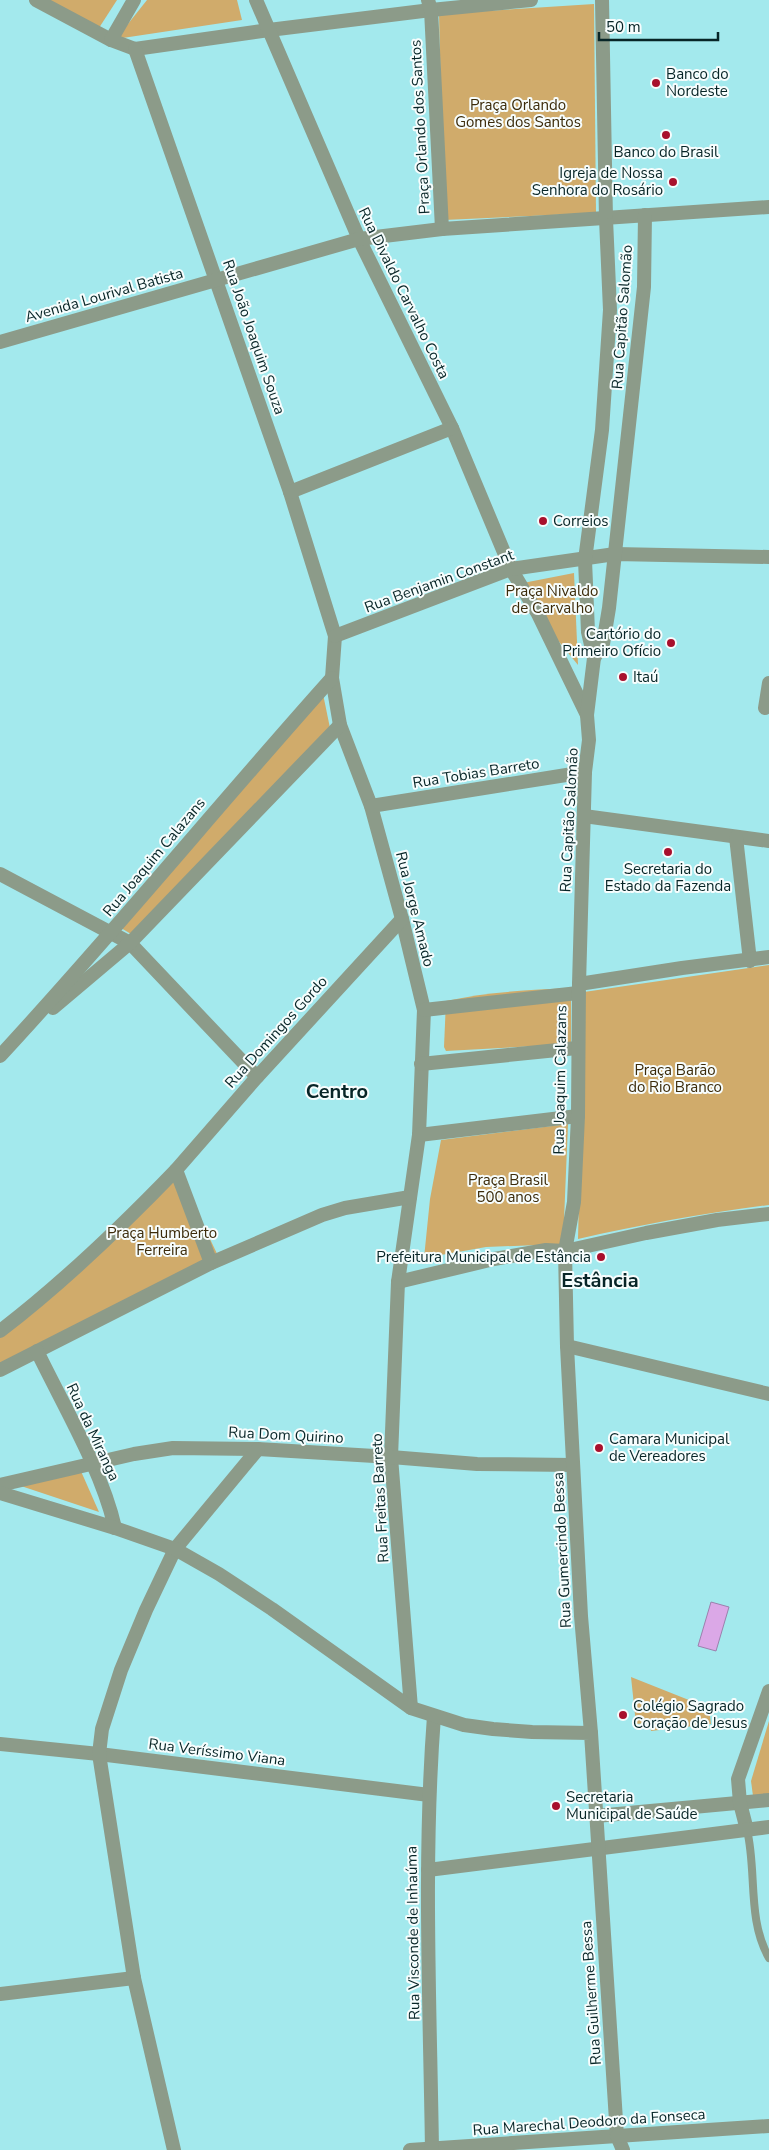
<svg xmlns="http://www.w3.org/2000/svg" width="769" height="2150" viewBox="0 0 769 2150" font-family="'Nunito Sans',sans-serif">
  <rect width="100%" height="100%" fill="#a3e9ed"/>
  <g fill="#d0ab6b">
    <path d="M49,0H117L97,31Z"/>
    <path d="M147,0H237L242,20L116,39Z"/>
    <path d="M594,4L596,213L444,220L439,14Z"/>
    <path d="M574,573L578,665L529,605L523,583Z"/>
    <path d="M323,694L330,728L131,934L121,928Z"/>
    <path d="M769,965V1205C704,1213 641,1225 578,1239L584,992Z"/>
    <path d="M571,988V1044L446,1051L444,1047L446,1001C487,992 528,990 571,988Z"/>
    <path d="M568,1124L563,1244L486,1247L424,1258L430,1199L441,1140Z"/>
    <path d="M176,1168L221,1262L0,1368V1329Z"/>
    <path d="M80,1469L99,1512L21,1486Z"/>
    <path d="M631,1677L709,1708L711,1724L651,1731L650,1723L636,1724Z"/>
    <path d="M769,1721V1794L753,1796L751,1781Z"/>
  </g>
  <path fill="#dba8e7" stroke="#9b81ad" d="M711,1602L729,1607L716,1651L698,1646Z"/>
  <g fill="none" stroke-linecap="round" stroke-linejoin="round">
    <path stroke="#8c9b89" stroke-width="8" d="M747,1830C757,1871 747,1920 769,1958"/>
    <g stroke="#8c9b89" stroke-width="14">
      <path d="M36,0L111,40"/>
      <path d="M134,0L111,40L135,49L269,30L431,10L531,0"/>
      <path d="M256,0L359,239L452,428L511,569L538,614L587,715"/>
      <path d="M428,0L431,10L442,229"/>
      <path d="M135,49L290,492L335,636L332,678L340,725L371,806L402,919L424,1010L419,1135L398,1282L391,1457L411,1708"/>
      <path d="M0,342L359,239L442,229L769,207"/>
      <path d="M290,492L452,428"/>
      <path d="M335,636L511,569L615,554L769,557"/>
      <path d="M594,658L588,632L585,560L602,430L610,310L606,219L602,0"/>
      <path d="M765,708L769,683"/>
      <path d="M371,806L585,772"/>
      <path d="M584,816L769,841"/>
      <path d="M736,837L750,961"/>
      <path d="M0,874L130,943L257,1077"/>
      <path d="M579,984L585,772L589,740L587,715L594,658L603,644L609,608L644,287L645,215"/>
      <path d="M53,1008L130,943L340,725"/>
      <path d="M424,1010L578,993"/>
      <path d="M0,1056C114,933 220,803 332,678"/>
      <path d="M421,1064L577,1048"/>
      <path d="M419,1135L578,1116"/>
      <path d="M176,1170L257,1077L402,919"/>
      <path d="M211,1263L322,1215L345,1208L410,1197"/>
      <path d="M398,1282L494,1259L546,1250L565,1251L646,1233L717,1220L769,1214"/>
      <path d="M0,1331C63,1283 121,1227 176,1170L211,1263L0,1370"/>
      <path d="M567,1346L769,1394"/>
      <path d="M37,1351C63,1405 102,1470 115,1528"/>
      <path d="M0,1485L134,1454L173,1448L258,1449L391,1457L477,1464L573,1465"/>
      <path d="M591,1733L581,1616L567,1346L565,1251L574,1202L578,1116L579,984L682,968L769,957"/>
      <path d="M0,1744L99,1754L429,1795"/>
      <path d="M596,1816L769,1800"/>
      <path d="M747,1830L740,1803L738,1779L769,1691"/>
      <path d="M428,1870L769,1827"/>
      <path d="M0,1994L134,1978"/>
      <path d="M174,2150L134,1978L99,1754L102,1729L121,1670L146,1610L175,1549L258,1449"/>
      <path d="M410,2150L617,2136"/>
      <path d="M432,2150C430,2006 423,1860 434,1716"/>
    </g>
    <g stroke="#8c9b89" stroke-width="14">
      <path d="M0,1493L115,1528L175,1549L219,1574L272,1609L411,1708L464,1725L493,1729L532,1732L591,1733L617,2136L623,2150"/>
      <path d="M617,2136L769,2126"/>
    </g>
  </g>
  <g fill="#a8102d" stroke="#f7fdfd" stroke-width="2">
    <circle cx="656" cy="83" r="5"/>
    <circle cx="666" cy="135" r="5"/>
    <circle cx="673" cy="182" r="5"/>
    <circle cx="543" cy="521" r="5"/>
    <circle cx="671" cy="643" r="5"/>
    <circle cx="623" cy="677" r="5"/>
    <circle cx="668" cy="852" r="5"/>
    <circle cx="601" cy="1257" r="5"/>
    <circle cx="599" cy="1448" r="5"/>
    <circle cx="623" cy="1715" r="5"/>
    <circle cx="556" cy="1806" r="5"/>
  </g>
  <g text-anchor="middle" stroke-width="4" stroke-linejoin="round" paint-order="stroke">
    <g font-size="15" fill="#072527" stroke="#f7fdfd" text-anchor="start">
      <text x="666" y="79">Banco do<tspan x="666" dy="17">Nordeste</tspan></text>
      <text x="666" y="157" text-anchor="middle">Banco do Brasil</text>
      <text x="663" y="178" text-anchor="end">Igreja de Nossa<tspan x="663" dy="17">Senhora do Rosário</tspan></text>
      <text x="553" y="526">Correios</text>
      <text x="661" y="639" text-anchor="end">Cartório do<tspan x="661" dy="17">Primeiro Ofício</tspan></text>
      <text x="633" y="682">Itaú</text>
      <text x="668" y="874" text-anchor="middle">Secretaria do<tspan x="668" dy="17">Estado da Fazenda</tspan></text>
      <text x="591" y="1262" text-anchor="end">Prefeitura Municipal de Estância</text>
      <text x="609" y="1444">Camara Municipal<tspan x="609" dy="17">de Vereadores</tspan></text>
      <text x="633" y="1711">Colégio Sagrado<tspan x="633" dy="17">Coração de Jesus</tspan></text>
      <text x="566" y="1802">Secretaria<tspan x="566" dy="17">Municipal de Saúde</tspan></text>
    </g>
    <g font-size="15" fill="#3c2b0a" stroke="#f7fdfd">
      <text x="518" y="110">Praça Orlando<tspan x="518" dy="17">Gomes dos Santos</tspan></text>
      <text x="552" y="596">Praça Nivaldo<tspan x="552" dy="17">de Carvalho</tspan></text>
      <text x="675" y="1075">Praça Barão<tspan x="675" dy="17">do Rio Branco</tspan></text>
      <text x="508" y="1185">Praça Brasil<tspan x="508" dy="17">500 anos</tspan></text>
      <text x="162" y="1238">Praça Humberto<tspan x="162" dy="17">Ferreira</tspan></text>
    </g>
    <g font-size="15" fill="#072527" stroke="#f7fdfd">
      <text transform="translate(420 127) rotate(-93)" y="5">Praça Orlando dos Santos</text>
      <text transform="translate(404 293) rotate(64)" y="5">Rua Divaldo Carvalho Costa</text>
      <text transform="translate(104 295) rotate(-16)" y="5">Avenida Lourival Batista</text>
      <text transform="translate(622 317) rotate(-86)" y="5">Rua Capitão Salomão</text>
      <text transform="translate(254 337) rotate(71)" y="5">Rua João Joaquim Souza</text>
      <text transform="translate(439 581) rotate(-20)" y="5">Rua Benjamin Constant</text>
      <text transform="translate(476 773) rotate(-9)" y="5">Rua Tobias Barreto</text>
      <text transform="translate(569 820) rotate(-87)" y="5">Rua Capitão Salomão</text>
      <text transform="translate(154 857) rotate(-50)" y="5">Rua Joaquim Calazans</text>
      <text transform="translate(415 909) rotate(76)" y="5">Rua Jorge Amado</text>
      <text transform="translate(276 1032) rotate(-48)" y="5">Rua Domingos Gordo</text>
      <text transform="translate(560 1080) rotate(-89)" y="5">Rua Joaquim Calazans</text>
      <text transform="translate(93 1432) rotate(65)" y="5">Rua da Miranga</text>
      <text transform="translate(286 1435) rotate(3)" y="5">Rua Dom Quirino</text>
      <text transform="translate(380 1498) rotate(-93)" y="5">Rua Freitas Barreto</text>
      <text transform="translate(562 1550) rotate(-93)" y="5">Rua Gumercindo Bessa</text>
      <text transform="translate(217 1752) rotate(7)" y="5">Rua Veríssimo Viana</text>
      <text transform="translate(413 1933) rotate(-91)" y="5">Rua Visconde de Inhaúma</text>
      <text transform="translate(591 1993) rotate(-94)" y="5">Rua Guilherme Bessa</text>
      <text transform="translate(589 2122) rotate(-4)" y="5">Rua Marechal Deodoro da Fonseca</text>
    </g>
    <g font-size="20" font-weight="bold" fill="#072527" stroke="#f7fdfd">
      <text x="337" y="1098">Centro</text>
      <text x="600" y="1287">Estância</text>
    </g>
  </g>
  <path d="M599 32v8h119v-8" fill="none" stroke="#072527" stroke-width="2.5"/>
  <text x="606" y="32" font-size="15" fill="#072527" stroke="#f7fdfd" stroke-width="4" paint-order="stroke">50 m</text>
</svg>
